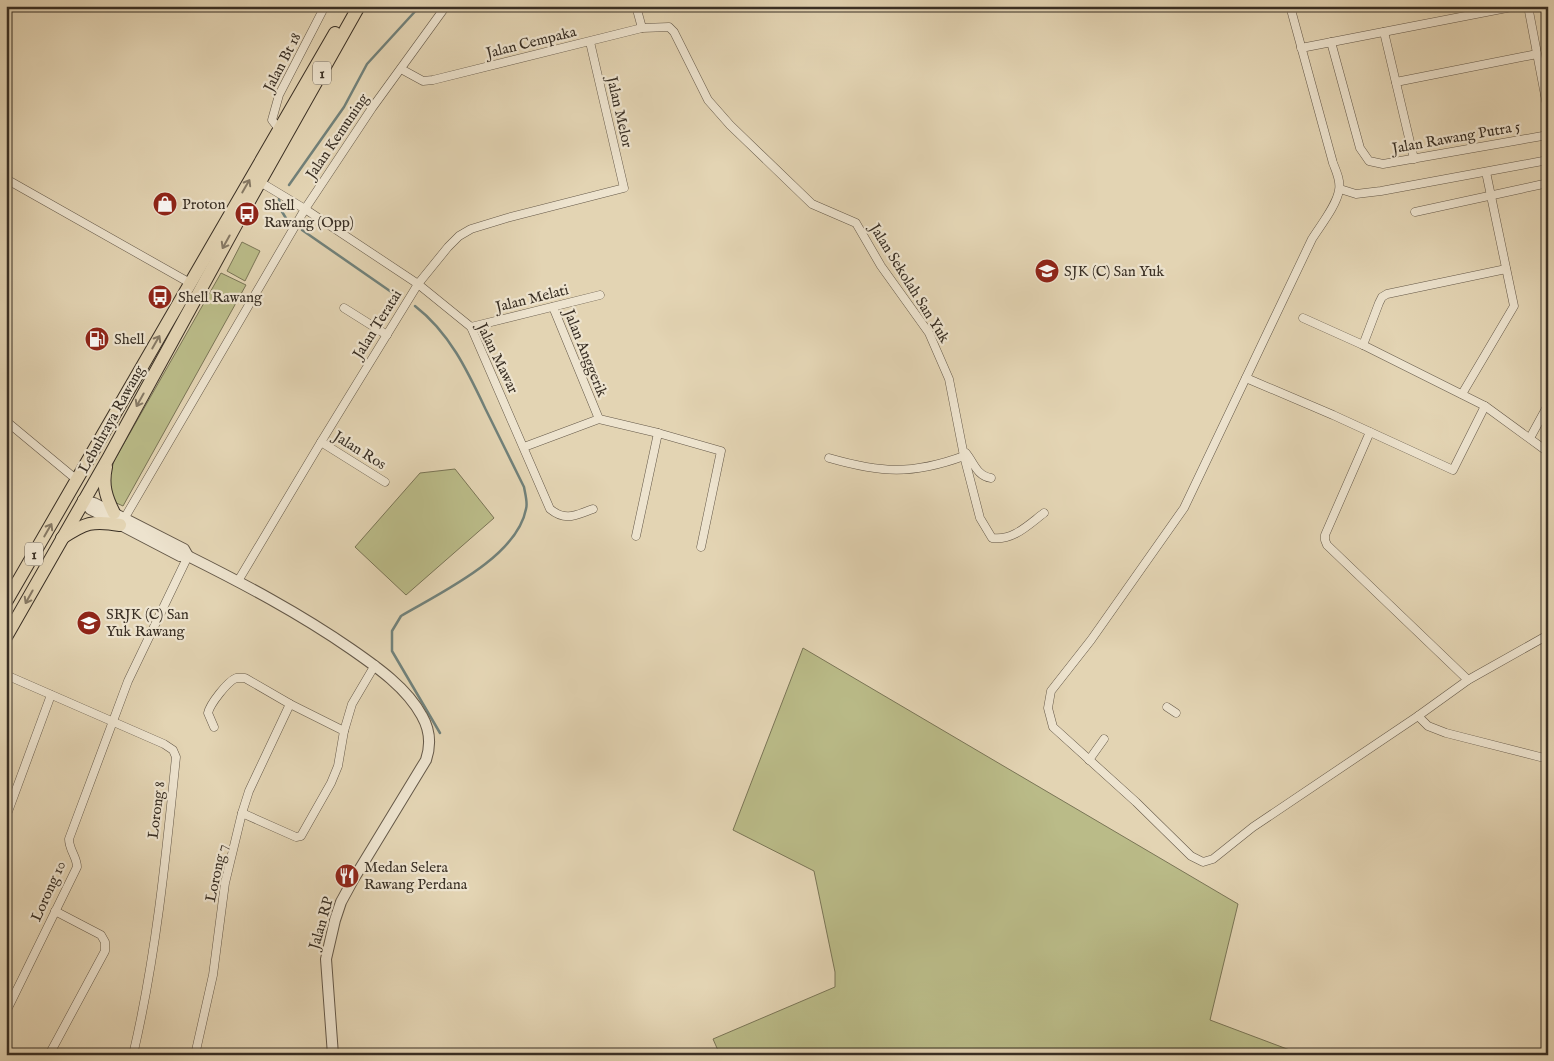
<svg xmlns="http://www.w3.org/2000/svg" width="1554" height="1061" viewBox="0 0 1554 1061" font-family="'IM FELL English',serif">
  <rect width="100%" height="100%" fill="#e3d4b3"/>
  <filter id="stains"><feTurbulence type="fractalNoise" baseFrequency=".004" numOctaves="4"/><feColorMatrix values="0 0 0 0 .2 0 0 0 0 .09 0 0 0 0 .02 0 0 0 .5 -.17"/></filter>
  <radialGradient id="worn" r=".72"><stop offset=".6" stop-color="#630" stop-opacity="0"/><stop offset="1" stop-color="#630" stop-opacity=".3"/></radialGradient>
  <g fill="#babb88" stroke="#7a7556">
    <path d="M242,242L260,251L245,281L227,271Z"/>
    <path d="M221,273L246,285L123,506L112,501L109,479L114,461Z"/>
    <path d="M455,469L494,518L406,595L355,547L420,473Z"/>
    <path d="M803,648L1238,904L1210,1020L1303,1055H720L713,1039L835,987V972L814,871L733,830Z"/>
  </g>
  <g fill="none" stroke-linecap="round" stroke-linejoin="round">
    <g stroke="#71817a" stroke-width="2.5">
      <path d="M289,185L344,107L367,64L420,6"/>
      <path d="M279,199L281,210L287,220"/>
      <path d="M302,230L400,298"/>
      <path d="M415,306C450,333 468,372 486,410C499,436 511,461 524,487C525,493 528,503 526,509C517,557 440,593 401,616L392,631V651L440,733"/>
    </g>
    <defs>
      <g id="minor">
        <path d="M636,6L642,28"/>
        <path d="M1290,6L1333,163C1336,171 1341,181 1339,190C1337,205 1320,226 1312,239L1184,508L1091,640L1051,691L1048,708L1053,727L1136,802L1191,856L1203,862L1213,859L1253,827L1418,716L1468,680L1548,635"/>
        <path d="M1528,6L1548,111"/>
        <path d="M1384,32L1414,159"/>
        <path d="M1331,42L1360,148L1369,161L1383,164L1548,135"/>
        <path d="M1301,48L1517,6"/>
        <path d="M401,69L423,81L433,80L642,28L669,27L674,32L708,100L730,125L812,204L856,223L881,266L929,333L949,379L964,456L980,518L992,538C1013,541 1028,525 1044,513"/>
        <path d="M1396,82L1537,54"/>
        <path d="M279,129L272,120L279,95L325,6"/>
        <path d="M6,179L190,283"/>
        <path d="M260,182L305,209L418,284L471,327L550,509C566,522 576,515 593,509"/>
        <path d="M1340,189L1356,194L1381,191L1548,160"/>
        <path d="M1415,212L1548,183"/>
        <path d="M344,308L387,335"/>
        <path d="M1303,318L1363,345L1485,406L1548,452"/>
        <path d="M471,327L600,295"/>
        <path d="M1363,345L1379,303L1382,297L1387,294L1506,269"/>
        <path d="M1246,378L1333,415L1453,470L1485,406"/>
        <path d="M1462,394L1514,306L1486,172"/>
        <path d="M599,419L658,433L721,451L701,547"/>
        <path d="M6,421L77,480"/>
        <path d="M1370,432L1325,535V540L1327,545L1468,680"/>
        <path d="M1530,438L1548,405"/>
        <path d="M321,442L385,482"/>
        <path d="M524,447L599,419L553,307"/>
        <path d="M966,453C974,463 977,476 991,478"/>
        <path d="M829,458C881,473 912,475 964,456"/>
        <path d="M124,519L305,209L372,108L446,6"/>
        <path d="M636,536L658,433"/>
        <path d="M238,581L321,442L418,284L448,247L459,236L471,229L507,218L624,188L590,42"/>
        <path d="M6,675L164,744L173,750L176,757C166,856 156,957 133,1055"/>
        <path d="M1167,707L1176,713"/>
        <path d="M1418,716L1428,726L1446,733L1548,759"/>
        <path d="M214,727L208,713C210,704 227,682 236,678C238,678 243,678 245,678L290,704L344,731"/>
        <path d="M1089,760L1104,739"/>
        <path d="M242,813L296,837L301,836L331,783L338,766L344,731L352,704L375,665"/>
        <path d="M6,817L51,695"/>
        <path d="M6,1012L77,867C77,857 69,850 69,839L128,681L188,556"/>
        <path d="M49,1055L105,951V942L101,935L55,911"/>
        <path d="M195,1055L213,975L225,883L242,813L249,791L290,704"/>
      </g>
      <g id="tertiary">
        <path d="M83,500L90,509L180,556H188C244,584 299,613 351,649C377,667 407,688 422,716C430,730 431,745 426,760L353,880L341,902L335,920L326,959L333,1055"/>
        <path d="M83,500L94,503L184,549L188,556"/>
        <path d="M1546,1055L1548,1051"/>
      </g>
      <g id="primary">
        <path d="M106,467C102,485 106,497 114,513"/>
        <path d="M62,538C85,523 92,520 120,525"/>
        <path d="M6,602L335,33"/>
        <path d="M6,637L109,457L243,212L359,6"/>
      </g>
    </defs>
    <use href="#minor" stroke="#645848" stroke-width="9"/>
    <use href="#tertiary" stroke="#645848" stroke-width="12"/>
    <use href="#primary" stroke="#392f24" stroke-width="14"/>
    <use href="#minor" stroke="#ede3ce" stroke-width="8"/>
    <use href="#tertiary" stroke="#ede3ce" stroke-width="10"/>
    <use href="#primary" stroke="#e3d4b3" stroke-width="12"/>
  </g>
  <defs><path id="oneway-shaft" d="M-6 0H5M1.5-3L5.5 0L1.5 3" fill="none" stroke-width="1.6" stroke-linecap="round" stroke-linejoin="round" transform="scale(1.25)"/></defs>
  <g stroke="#867964">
    <use href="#oneway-shaft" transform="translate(246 186) rotate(-60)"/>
    <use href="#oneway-shaft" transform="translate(226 242) rotate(119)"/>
    <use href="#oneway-shaft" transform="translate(156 342) rotate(-60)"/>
    <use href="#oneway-shaft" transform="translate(140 400) rotate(119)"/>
    <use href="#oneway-shaft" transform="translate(48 530) rotate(-60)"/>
    <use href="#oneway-shaft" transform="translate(29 597) rotate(119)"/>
  </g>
  <defs>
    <symbol id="shop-disc" viewBox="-11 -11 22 22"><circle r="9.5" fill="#8f2418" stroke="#ede3ce"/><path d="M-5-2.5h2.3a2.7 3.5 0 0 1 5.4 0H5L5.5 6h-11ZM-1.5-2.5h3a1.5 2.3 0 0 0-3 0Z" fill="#fff"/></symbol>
    <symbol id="bus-disc" viewBox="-11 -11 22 22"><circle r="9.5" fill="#8f2418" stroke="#ede3ce"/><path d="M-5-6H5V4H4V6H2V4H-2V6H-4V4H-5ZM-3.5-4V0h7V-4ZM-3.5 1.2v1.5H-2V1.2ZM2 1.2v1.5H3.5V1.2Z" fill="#fff"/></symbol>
    <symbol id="school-disc" viewBox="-11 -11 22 22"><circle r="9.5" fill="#8f2418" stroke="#ede3ce"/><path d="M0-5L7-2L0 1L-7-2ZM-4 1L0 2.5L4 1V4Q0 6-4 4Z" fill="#fff"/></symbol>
    <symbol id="fuel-disc" viewBox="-11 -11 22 22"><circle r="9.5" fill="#8f2418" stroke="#ede3ce"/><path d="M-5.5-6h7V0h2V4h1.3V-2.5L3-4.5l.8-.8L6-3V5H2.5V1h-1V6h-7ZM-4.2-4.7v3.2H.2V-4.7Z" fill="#fff"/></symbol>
    <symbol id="restaurant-disc" viewBox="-11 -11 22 22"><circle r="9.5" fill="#8f2418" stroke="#ede3ce"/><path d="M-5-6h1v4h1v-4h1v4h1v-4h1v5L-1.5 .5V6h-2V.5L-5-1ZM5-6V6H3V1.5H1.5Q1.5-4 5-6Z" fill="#fff"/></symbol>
  </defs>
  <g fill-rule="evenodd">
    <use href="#shop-disc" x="151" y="190" width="28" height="28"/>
    <use href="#bus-disc" x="233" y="200" width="28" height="28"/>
    <use href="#school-disc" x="1033" y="257" width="28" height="28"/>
    <use href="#bus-disc" x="146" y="283" width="28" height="28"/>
    <use href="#fuel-disc" x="83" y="325" width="28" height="28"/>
    <use href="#school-disc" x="75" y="609" width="28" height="28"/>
    <use href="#restaurant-disc" x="333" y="862" width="28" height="28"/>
  </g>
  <g text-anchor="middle" stroke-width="4.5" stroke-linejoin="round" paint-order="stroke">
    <g fill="#ede3ce" stroke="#6f6557" stroke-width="1">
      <rect x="313" y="61.5" width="18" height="23" rx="4"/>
      <rect x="25" y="542.5" width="18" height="23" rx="4"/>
    </g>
    <g font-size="14" font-weight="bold" fill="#392f24">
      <text x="322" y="78">1</text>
      <text x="34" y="559">1</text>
    </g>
    <g font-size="15" fill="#392f24" stroke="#ede3ce">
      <text transform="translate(531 42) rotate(-14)" y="5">Jalan Cempaka</text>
      <text transform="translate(282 62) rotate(-63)" y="5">Jalan Bt 18</text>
      <text transform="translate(620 112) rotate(77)" y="5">Jalan Melor</text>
      <text transform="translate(337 136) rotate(-56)" y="5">Jalan Kemuning</text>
      <text transform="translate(1456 137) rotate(-10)" y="5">Jalan Rawang Putra 5</text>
      <text transform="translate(910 283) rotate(58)" y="5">Jalan Sekolah San Yuk</text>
      <text transform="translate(532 298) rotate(-14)" y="5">Jalan Melati</text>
      <text transform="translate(377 324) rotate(-58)" y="5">Jalan Teratai</text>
      <text transform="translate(586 353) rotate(68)" y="5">Jalan Anggerik</text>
      <text transform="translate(498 358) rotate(64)" y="5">Jalan Mawar</text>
      <text transform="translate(111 419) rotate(-61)" y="5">Lebuhraya Rawang</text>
      <text transform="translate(360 450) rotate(32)" y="5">Jalan Ros</text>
      <text transform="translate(156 810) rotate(-83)" y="5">Lorong 8</text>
      <text transform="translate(216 873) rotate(-78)" y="5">Lorong 7</text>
      <text transform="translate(48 891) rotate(-66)" y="5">Lorong 10</text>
      <text transform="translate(321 923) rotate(-74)" y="5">Jalan RP</text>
    </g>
    <g font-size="15" fill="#392f24" stroke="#ede3ce" text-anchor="start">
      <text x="182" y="209">Proton</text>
      <text x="264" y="210">Shell<tspan x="264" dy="17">Rawang (Opp)</tspan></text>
      <text x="1064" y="276">SJK (C) San Yuk</text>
      <text x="178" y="302">Shell Rawang</text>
      <text x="114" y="344">Shell</text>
      <text x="106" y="619">SRJK (C) San<tspan x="106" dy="17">Yuk Rawang</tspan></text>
      <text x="364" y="872">Medan Selera<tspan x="364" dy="17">Rawang Perdana</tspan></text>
    </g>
  </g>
  <rect width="1554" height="1061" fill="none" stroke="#e3d4b3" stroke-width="25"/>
  <rect x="8" y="8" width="1539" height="1046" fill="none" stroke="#392f24" stroke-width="2.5"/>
  <rect x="12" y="12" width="1529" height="1036" fill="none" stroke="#392f24"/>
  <rect width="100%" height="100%" filter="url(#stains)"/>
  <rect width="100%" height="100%" fill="url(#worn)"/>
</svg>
